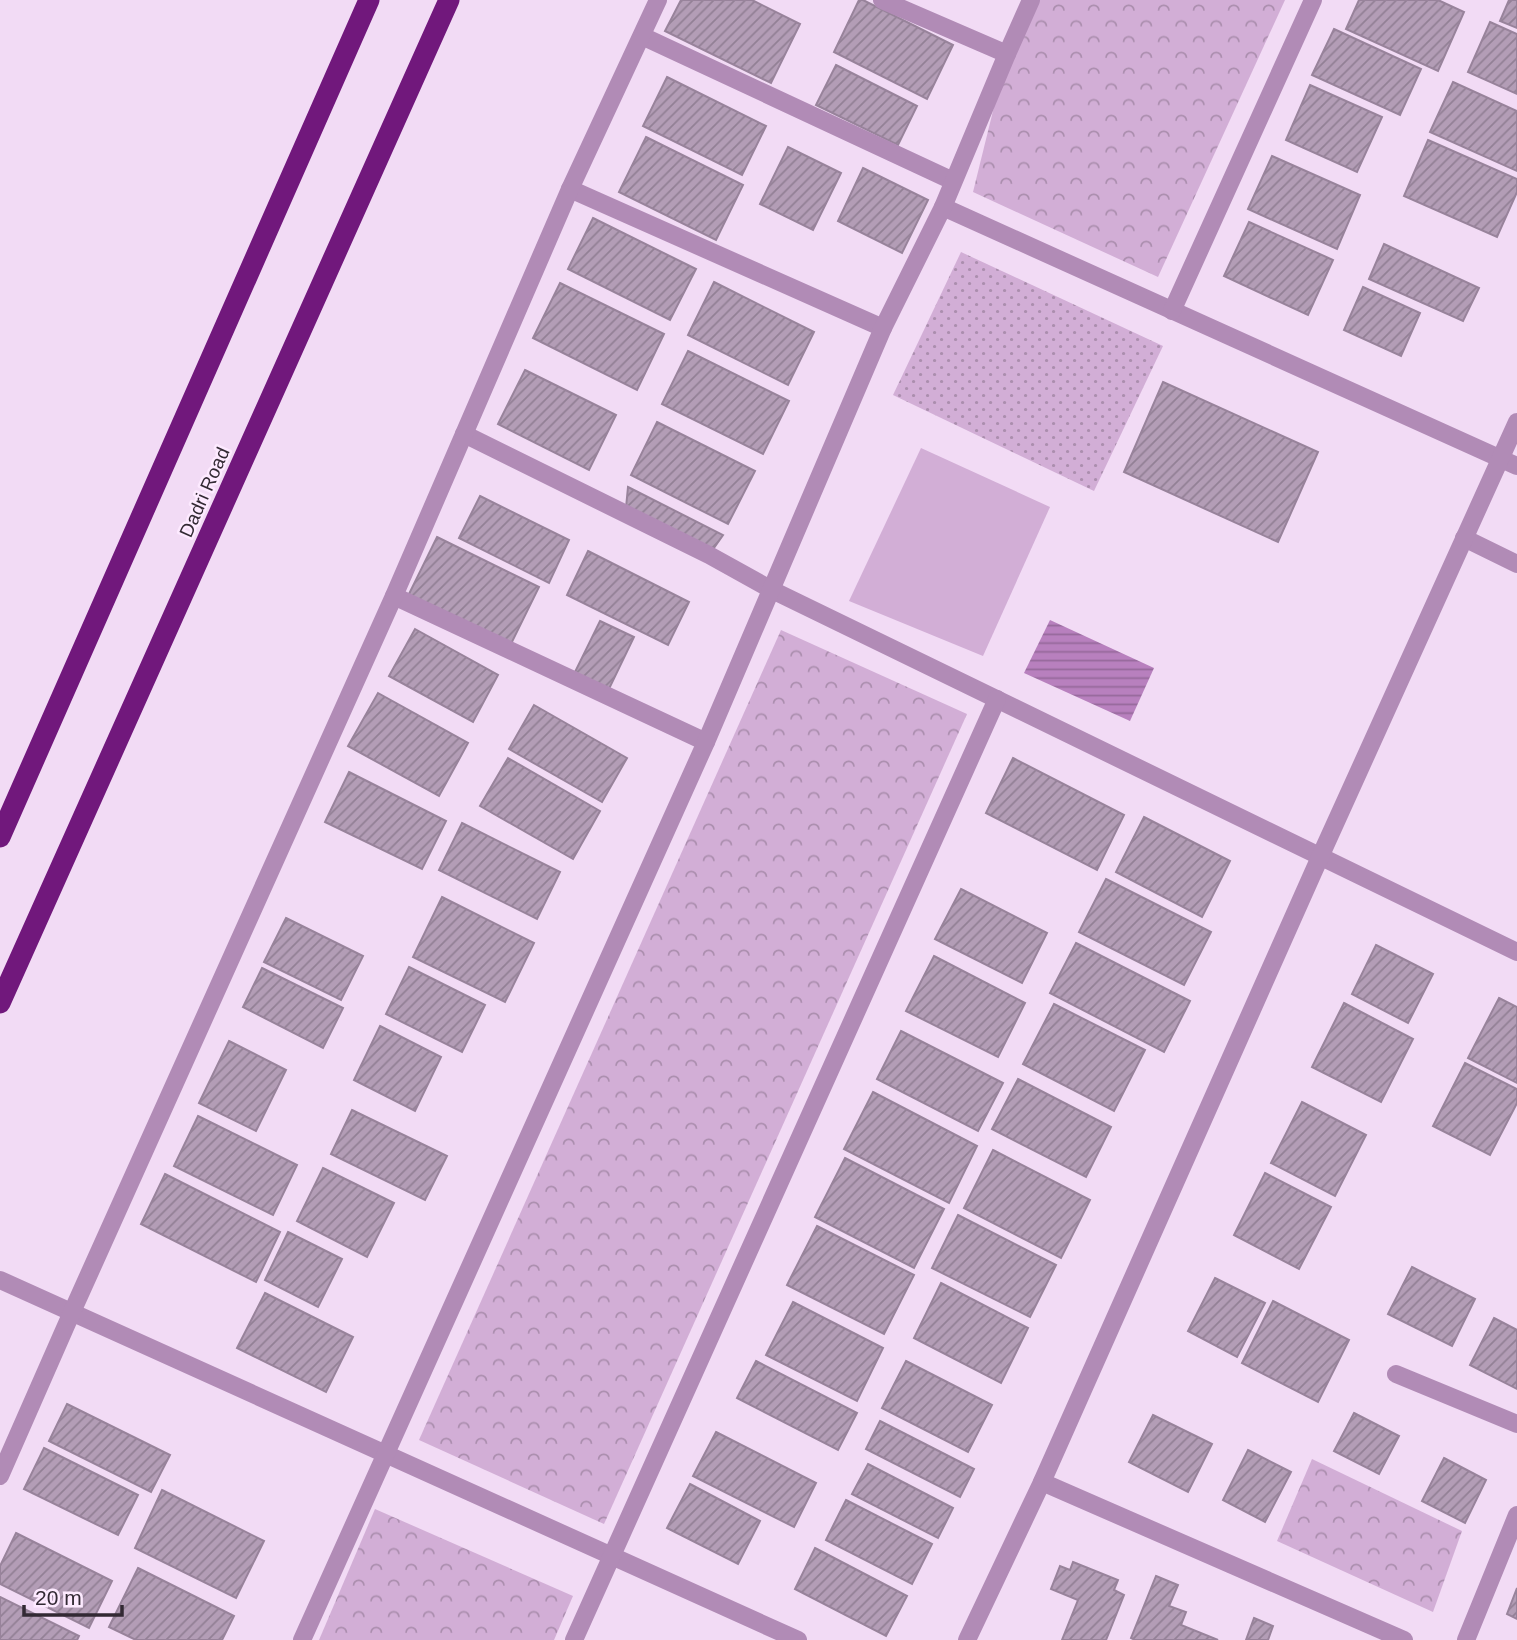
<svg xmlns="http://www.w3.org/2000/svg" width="1517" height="1640" viewBox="0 0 1517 1640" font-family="Arial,sans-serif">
  <defs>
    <pattern id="grass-dots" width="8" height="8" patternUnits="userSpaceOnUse" patternTransform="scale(1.75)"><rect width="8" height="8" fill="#d2aed6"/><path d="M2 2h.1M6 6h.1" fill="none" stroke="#ab8eae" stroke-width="1.8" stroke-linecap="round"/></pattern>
    <pattern id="park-crowns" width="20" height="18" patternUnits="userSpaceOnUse" patternTransform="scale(1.75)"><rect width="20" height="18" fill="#d2aed6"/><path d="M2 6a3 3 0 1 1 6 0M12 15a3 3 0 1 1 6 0" fill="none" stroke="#ab8eae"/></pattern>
    <pattern id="water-rules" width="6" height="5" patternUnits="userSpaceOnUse" patternTransform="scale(1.75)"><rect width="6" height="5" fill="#b880be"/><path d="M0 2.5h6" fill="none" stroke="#96699b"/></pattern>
    <pattern id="building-hatch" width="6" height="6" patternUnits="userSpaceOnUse" patternTransform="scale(1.75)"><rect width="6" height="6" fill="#b39db6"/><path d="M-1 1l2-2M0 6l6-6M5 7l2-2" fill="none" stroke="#928095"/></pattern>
  </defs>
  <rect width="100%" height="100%" fill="#f2dbf5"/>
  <path fill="url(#grass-dots)" d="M961,252L1163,346L1094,491L893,395Z"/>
  <g fill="url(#park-crowns)">
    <path d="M1033,0H1285L1158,277L973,192L1007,54Z"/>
    <path d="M781,630L967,714L604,1524L419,1440Z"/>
    <path d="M1312,1459L1462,1531L1433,1612L1277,1541Z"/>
    <path d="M375,1509L573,1596L554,1640H319Z"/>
  </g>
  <path fill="#d2aed6" d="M921,448L1050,507L983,656L849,601Z"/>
  <path fill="url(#water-rules)" d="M1050,620L1154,668L1130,721L1024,673Z"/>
  <g fill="url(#building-hatch)" stroke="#98839b" stroke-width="2">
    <path d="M681,0H752L800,24L771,83L665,31Z"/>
    <path d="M859,0H863L953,45L927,99L834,52Z"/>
    <path d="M1359,0H1438L1464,12L1438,71L1346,29Z"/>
    <path d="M1509,0H1517V28L1500,21Z"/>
    <path d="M1490,22L1517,34V94L1468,72Z"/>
    <path d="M1334,29L1421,69L1400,115L1312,75Z"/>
    <path d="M836,65L917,106L898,145L816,105Z"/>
    <path d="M667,77L766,126L742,175L643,126Z"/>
    <path d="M1453,82L1517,111V171L1430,132Z"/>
    <path d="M1310,85L1382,117L1357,172L1286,140Z"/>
    <path d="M646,137L743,185L716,240L619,192Z"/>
    <path d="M1428,140L1517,179V192L1497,237L1404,196Z"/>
    <path d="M788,147L841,173L813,230L760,204Z"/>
    <path d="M1272,156L1360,195L1337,249L1248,209Z"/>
    <path d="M863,168L928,200L902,253L838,221Z"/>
    <path d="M593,218L696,269L670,320L568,269Z"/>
    <path d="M1249,222L1333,260L1308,315L1224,276Z"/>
    <path d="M1384,244L1479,288L1463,321L1369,279Z"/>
    <path d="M714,282L814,332L788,385L688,335Z"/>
    <path d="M560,283L664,334L637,390L533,338Z"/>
    <path d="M1363,287L1420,313L1401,356L1344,330Z"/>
    <path d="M688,351L789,401L763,454L662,404Z"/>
    <path d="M525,370L616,415L589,470L498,424Z"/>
    <path d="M1163,382L1318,452L1278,542L1124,472Z"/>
    <path d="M657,422L755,471L728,524L631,475Z"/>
    <path d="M628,487L723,535L709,555L626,508Z"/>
    <path d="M480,496L569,540L549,583L459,538Z"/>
    <path d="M437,537L539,587L509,648L407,598Z"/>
    <path d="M588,551L689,602L668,645L567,595Z"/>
    <path d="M600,621L634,637L608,691L574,674Z"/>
    <path d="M415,629L498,675L473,722L389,676Z"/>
    <path d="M378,693L468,743L439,796L348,746Z"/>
    <path d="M534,705L627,758L602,802L509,749Z"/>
    <path d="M508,758L600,811L573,859L480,806Z"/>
    <path d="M1013,758L1124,815L1097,870L986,813Z"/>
    <path d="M349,772L446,821L422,869L325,822Z"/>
    <path d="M1144,817L1230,861L1202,917L1116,872Z"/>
    <path d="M462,823L560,872L537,919L439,870Z"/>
    <path d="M1106,879L1211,932L1184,985L1079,932Z"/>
    <path d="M961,889L1047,933L1022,983L935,939Z"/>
    <path d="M442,897L534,943L505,1002L413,957Z"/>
    <path d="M286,918L363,956L341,1000L264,962Z"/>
    <path d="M1076,943L1190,1001L1164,1052L1050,993Z"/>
    <path d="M1376,945L1433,974L1408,1023L1352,994Z"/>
    <path d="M934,956L1025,1003L998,1057L906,1011Z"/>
    <path d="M409,967L485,1005L462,1052L386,1014Z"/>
    <path d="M262,968L343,1008L323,1048L243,1007Z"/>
    <path d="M1499,998L1517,1007V1083L1468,1058Z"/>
    <path d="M1344,1003L1413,1039L1381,1102L1312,1067Z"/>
    <path d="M1054,1004L1145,1050L1114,1111L1023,1064Z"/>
    <path d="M380,1026L441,1057L415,1111L354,1080Z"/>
    <path d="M901,1031L1003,1083L978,1131L877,1079Z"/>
    <path d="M229,1041L286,1070L256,1131L199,1103Z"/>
    <path d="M1465,1063L1517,1089V1103L1490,1155L1433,1126Z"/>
    <path d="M1018,1079L1111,1127L1086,1177L992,1129Z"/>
    <path d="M873,1092L977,1146L949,1203L844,1149Z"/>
    <path d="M1302,1102L1366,1135L1335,1196L1271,1163Z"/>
    <path d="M352,1110L447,1156L425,1200L331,1154Z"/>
    <path d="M198,1116L297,1165L273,1215L174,1166Z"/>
    <path d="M993,1150L1090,1200L1061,1258L964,1208Z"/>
    <path d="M845,1158L944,1209L914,1268L815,1217Z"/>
    <path d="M323,1168L394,1203L367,1257L297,1221Z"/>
    <path d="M1265,1173L1331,1207L1299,1269L1234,1235Z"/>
    <path d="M165,1174L280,1232L256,1282L141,1224Z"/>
    <path d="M958,1215L1056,1265L1030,1317L932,1268Z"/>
    <path d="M817,1226L914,1275L884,1334L787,1285Z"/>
    <path d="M288,1232L342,1259L318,1307L265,1280Z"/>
    <path d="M1412,1267L1475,1299L1452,1346L1388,1314Z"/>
    <path d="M1215,1278L1265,1303L1237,1357L1188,1331Z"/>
    <path d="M941,1283L1028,1328L1001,1383L914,1338Z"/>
    <path d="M265,1293L353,1337L326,1392L237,1348Z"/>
    <path d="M1273,1301L1349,1340L1318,1402L1242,1363Z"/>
    <path d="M793,1302L883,1348L857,1401L766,1355Z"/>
    <path d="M1494,1318L1517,1330V1389L1470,1365Z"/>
    <path d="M756,1361L857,1413L838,1450L737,1398Z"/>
    <path d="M906,1361L992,1405L968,1452L882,1408Z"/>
    <path d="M67,1404L170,1455L151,1492L49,1441Z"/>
    <path d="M1354,1413L1399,1436L1379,1474L1334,1451Z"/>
    <path d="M1153,1415L1212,1444L1188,1492L1129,1462Z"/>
    <path d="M880,1421L974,1469L960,1497L866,1449Z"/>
    <path d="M716,1432L816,1483L794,1527L693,1476Z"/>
    <path d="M44,1448L138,1495L118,1535L24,1489Z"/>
    <path d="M1248,1450L1291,1472L1265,1522L1223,1500Z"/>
    <path d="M1444,1458L1486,1480L1465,1523L1422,1501Z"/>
    <path d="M868,1464L953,1508L938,1538L852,1494Z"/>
    <path d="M690,1484L760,1521L738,1564L667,1528Z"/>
    <path d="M162,1490L264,1541L236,1598L135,1548Z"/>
    <path d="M846,1500L932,1544L912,1584L826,1540Z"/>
    <path d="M16,1533L112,1581L89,1628L0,1584V1566Z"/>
    <path d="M815,1548L907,1596L886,1636L795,1589Z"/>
    <path d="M1073,1562L1118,1580L1114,1590L1124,1595L1106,1640H1062L1078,1600L1051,1589L1060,1566L1070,1570Z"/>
    <path d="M138,1568L234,1616L222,1640H136L109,1627Z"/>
    <path d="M1156,1576L1178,1585L1169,1606L1186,1612L1181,1625L1218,1640H1135L1131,1638Z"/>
    <path d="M1517,1588V1619L1507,1614Z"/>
    <path d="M0,1597L79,1636L77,1640H0Z"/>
    <path d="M1254,1618L1273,1626L1268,1640H1246Z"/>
  </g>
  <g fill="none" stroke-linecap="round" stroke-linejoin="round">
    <g stroke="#b18bb6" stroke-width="18">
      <path d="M882,0L1007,54"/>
      <path d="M642,36L953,181"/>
      <path d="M570,189L883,328"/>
      <path d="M943,207L1517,466"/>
      <path d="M1172,311L1313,0"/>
      <path d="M464,434L709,555L772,590L1517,952"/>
      <path d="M1464,538L1517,564"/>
      <path d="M394,596L706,742"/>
      <path d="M0,1280L798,1640"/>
      <path d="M1396,1374L1517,1424"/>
      <path d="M0,1476L72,1312L394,596L570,189L658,0"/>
      <path d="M1042,1482L1404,1640"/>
      <path d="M302,1640L706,742L883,328L943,207L1007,54L1031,0"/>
      <path d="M574,1640L997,699"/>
      <path d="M967,1640L1042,1482L1320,857L1517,422"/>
      <path d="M1466,1640L1517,1515"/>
    </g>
    <g stroke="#71187c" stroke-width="21">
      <path d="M0,837L369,0"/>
      <path d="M0,1003L449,0"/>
    </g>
  </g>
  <g text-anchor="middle" stroke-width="5" stroke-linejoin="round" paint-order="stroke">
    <g font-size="19" fill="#322933" stroke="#fdeaff">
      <text transform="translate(204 492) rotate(-66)" y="7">Dadri Road</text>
    </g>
  </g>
  <path d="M24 1605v10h98v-10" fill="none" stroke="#322933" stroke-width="3.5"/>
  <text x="35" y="1605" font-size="21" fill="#322933" stroke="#fdeaff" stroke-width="5" paint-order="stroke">20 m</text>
</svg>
